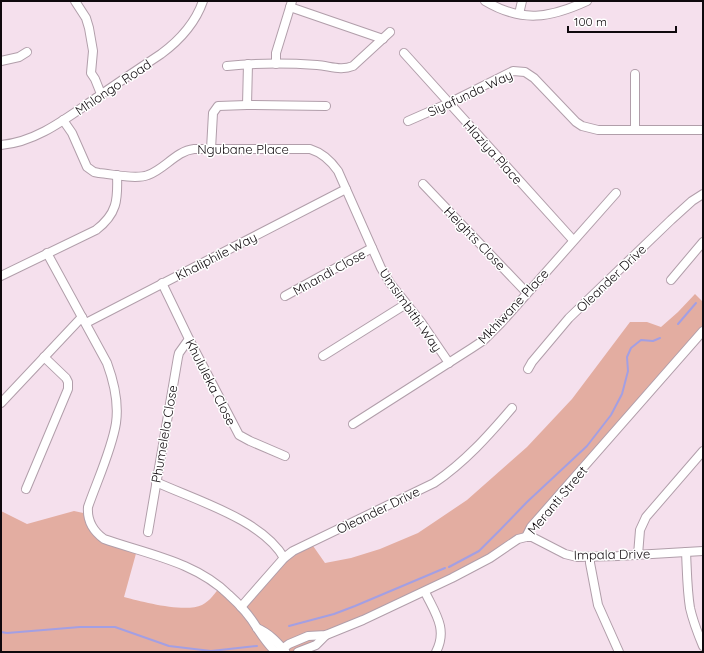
<svg xmlns="http://www.w3.org/2000/svg" width="704" height="653" viewBox="0 0 704 653" font-family="Quicksand,sans-serif">
  <rect width="100%" height="100%" fill="#f5e0ed"/>
  <path fill="#e3ada1" d="M695,294L703,302V331L529,531L490,558L298,652H1V511L27,524L74,511L88,514L94,530L137,550L124,597C143,602 185,613 202,605C210,601 215,593 220,587L241,608L285,558L311,543L325,563L351,558L380,549L418,533L467,500L527,447L572,399L630,322H647L661,327L678,312Z"/>
  <g fill="none" stroke-linecap="round" stroke-linejoin="round">
    <g stroke="#a39fe3" stroke-width="2">
      <path d="M678,324L696,303"/>
      <path d="M449,567L479,551L500,530L527,502L587,446L611,415L622,394L628,371L627,357L631,348L641,340L653,341L660,338"/>
      <path d="M289,626L334,614L355,606L445,568"/>
      <path d="M1,632L7,633L80,627H115L169,646L211,651L257,646"/>
    </g>
    <defs>
      <g id="minor">
        <path d="M75,1L86,18L89,28L93,51L91,73L95,79L101,94"/>
        <path d="M485,1C522,23 550,18 587,1"/>
        <path d="M290,7L383,39"/>
        <path d="M519,14L522,1"/>
        <path d="M404,53L573,240"/>
        <path d="M1,61L19,57L27,52"/>
        <path d="M276,64V53L292,1"/>
        <path d="M227,66C256,63 287,63 317,65C330,66 341,71 353,66L390,32"/>
        <path d="M247,105L248,64"/>
        <path d="M63,120L72,133L87,167L94,172L99,173C112,174 136,180 148,175C165,169 176,151 194,149H310C323,153 331,161 338,171L381,268L390,283L421,322L449,363"/>
        <path d="M408,121L449,103L513,71L525,72L534,78L576,122L582,126L598,130H703"/>
        <path d="M635,129V74"/>
        <path d="M1,145C38,142 69,116 99,96C119,82 140,68 161,54C180,40 195,24 203,1"/>
        <path d="M211,149L213,113L218,106L247,105L326,106"/>
        <path d="M423,184L527,293"/>
        <path d="M47,253L107,363C114,382 119,402 116,423C112,449 97,481 88,507C87,520 93,531 104,539C147,554 196,562 229,595C239,604 250,616 257,628C263,637 268,645 276,652"/>
        <path d="M1,276L96,230C117,214 118,200 117,175"/>
        <path d="M671,280L703,242"/>
        <path d="M162,283L189,339L239,435L250,441L285,456"/>
        <path d="M285,296L372,248"/>
        <path d="M86,323L346,189"/>
        <path d="M323,356L406,304"/>
        <path d="M528,369L532,362L569,318L671,220L692,201L703,194"/>
        <path d="M1,403L82,317"/>
        <path d="M353,424L472,348L484,340L501,323L616,193"/>
        <path d="M156,482C195,500 263,520 284,558"/>
        <path d="M26,489L68,389V382L66,378L44,357"/>
        <path d="M148,532L178,357L179,353L189,339"/>
        <path d="M526,537L531,527L703,331"/>
        <path d="M686,552C687,571 687,589 690,608C693,621 698,634 703,646"/>
        <path d="M638,555L640,530L646,517L703,451"/>
        <path d="M590,557V563L598,605L619,652"/>
        <path d="M425,592C435,613 448,629 436,652"/>
        <path d="M241,607L284,558L293,551L434,483C465,462 488,436 512,408"/>
        <path d="M257,628C269,633 277,642 285,651"/>
        <path d="M278,652L289,644L308,636L326,635L363,620L452,578L490,558L518,539L526,537H532L565,554L577,557L618,556L703,551"/>
        <path d="M298,652L316,645L326,635"/>
      </g>
    </defs>
    <use href="#minor" stroke="#b19eaa" stroke-width="10"/>
    <use href="#minor" stroke="#fff" stroke-width="8"/>
  </g>
  <g text-anchor="middle" stroke-width="3" stroke-linejoin="round" paint-order="stroke">
    <g font-size="13" fill="#0f090d" stroke="#fff">
      <text transform="translate(113 87) rotate(-34)" y="5">Mhlongo Road</text>
      <text transform="translate(470 93) rotate(-25)" y="5">Siyafunda Way</text>
      <text x="243" y="154">Ngubane Place</text>
      <text transform="translate(493 152) rotate(48)" y="5">Hlaziya Place</text>
      <text transform="translate(475 238) rotate(46)" y="5">Heights Close</text>
      <text transform="translate(216 256) rotate(-27)" y="5">Khaliphile Way</text>
      <text transform="translate(329 272) rotate(-29)" y="5">Mnandi Close</text>
      <text transform="translate(611 278) rotate(-44)" y="5">Oleander Drive</text>
      <text transform="translate(513 306) rotate(-47)" y="5">Mkhiwane Place</text>
      <text transform="translate(411 310) rotate(55)" y="5">Umsimbithi Way</text>
      <text transform="translate(211 382) rotate(63)" y="5">Khululeka Close</text>
      <text transform="translate(164 434) rotate(-80)" y="5">Phumelela Close</text>
      <text transform="translate(557 500) rotate(-50)" y="5">Meranti Street</text>
      <text transform="translate(378 510) rotate(-26)" y="5">Oleander Drive</text>
      <text transform="translate(612 554) rotate(-1)" y="5">Impala Drive</text>
    </g>
  </g>
  <rect width="704" height="653" fill="none" stroke="#0f090d" stroke-width="4"/>
  <path d="M568 26v6h108v-6" fill="none" stroke="#0f090d" stroke-width="2"/>
  <text x="574" y="26" font-size="12" fill="#0f090d" stroke="#ffffff" stroke-width="3" paint-order="stroke">100 m</text>
</svg>
